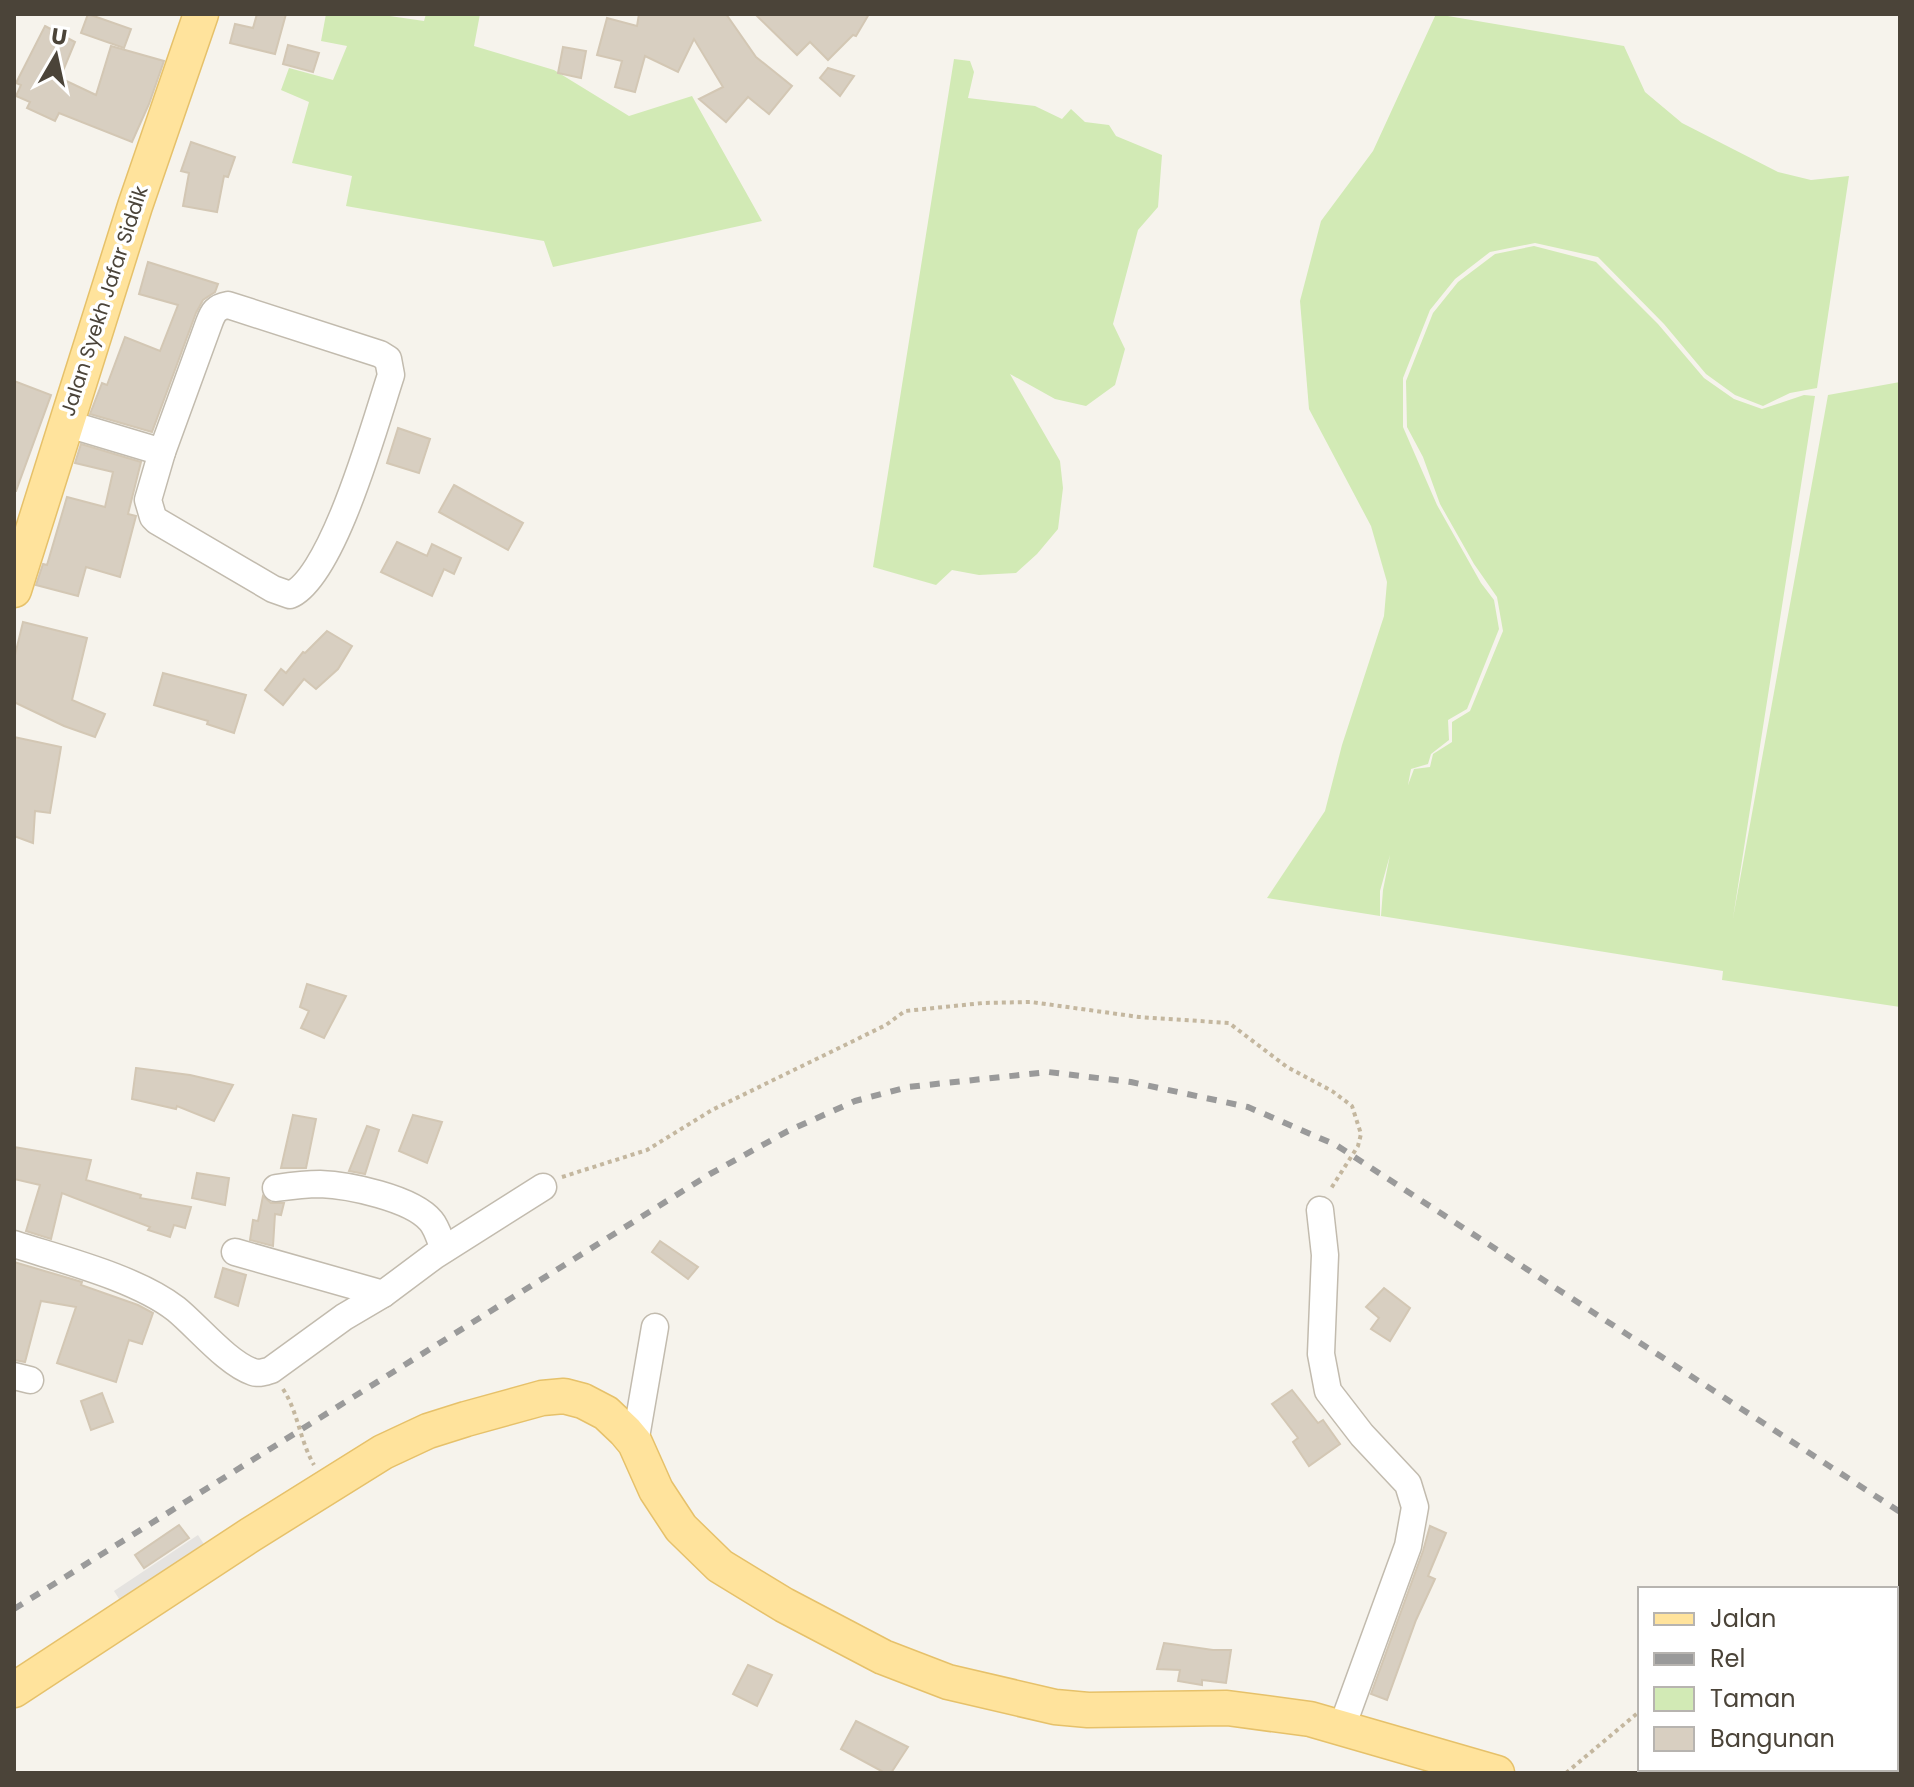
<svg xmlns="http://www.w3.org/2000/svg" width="1914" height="1787" viewBox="0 0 1914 1787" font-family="Poppins,sans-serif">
  <rect width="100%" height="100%" fill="#f6f3ec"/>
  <g fill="#d2eab5">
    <path d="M326,14H376L424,21L426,14H480L474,46L554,70L629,116L692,96L762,221L553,267L544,241L346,206L352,176L292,163L309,102L281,90L289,68L333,80L347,46L321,41Z"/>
    <path d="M1436,14L1624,46L1645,92L1682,123L1778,172L1811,180L1849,176L1817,388L1790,393L1763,406L1735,395L1706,374L1664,324L1598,257L1535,243L1490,252L1455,279L1430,310L1403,378V427L1437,505L1481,583L1494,600L1499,629L1467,709L1448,720L1449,740L1431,754L1428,764L1411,769L1408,785L1414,769L1430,767L1433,754L1452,742V722L1470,711L1503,631L1497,597L1474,564L1440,504L1423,457L1407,427L1406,381L1433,313L1458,282L1495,254L1534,246L1596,262L1658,324L1704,378L1734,399L1762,409L1804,395L1815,396L1733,918L1828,395L1900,382V1007L1722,980L1723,971L1381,916L1383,890L1390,855L1380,891V916L1267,898L1325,811L1342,745L1384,616L1387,582L1371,526L1309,409L1300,301L1321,221L1373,151Z"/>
    <path d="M954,59L970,61L974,72L968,98L1035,106L1062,119L1071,109L1085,122L1109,125L1116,136L1162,155L1158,207L1138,230L1113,324L1125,349L1115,385L1086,406L1055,399L1010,374L1060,461L1063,488L1058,529L1037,554L1016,573L979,575L952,570L936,585L873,567Z"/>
  </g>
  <path fill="#e5e3e0" d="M198,1535L209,1552L125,1608L114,1591Z"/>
  <g fill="#d8cfc1" stroke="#d3c7b4" stroke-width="2">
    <path d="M88,14L131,29L124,48L81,33Z"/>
    <path d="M257,14H286L275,54L230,43L235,24L253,28Z"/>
    <path d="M639,14H726L756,57L792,86L769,114L748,97L726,122L699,99L723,87L694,39L678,72L645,56L635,92L615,87L622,61L597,55L607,18L637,26Z"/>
    <path d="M755,14H869L856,36L853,35L828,60L810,42L797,55Z"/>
    <path d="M45,26L75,42L60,78L96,95L111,46L164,61L149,104L132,142L59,113L55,121L27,108L30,102L16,96L21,85L16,83Z"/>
    <path d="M288,45L319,53L313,72L283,64Z"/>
    <path d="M563,47L586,51L581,78L558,73Z"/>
    <path d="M828,68L854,76L840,96L820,78Z"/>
    <path d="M191,142L235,157L228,177L224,176L217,212L183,206L189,173L181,171Z"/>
    <path d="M148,262L218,284L215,292L203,300L196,313L152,432L90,414L102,383L107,385L125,337L160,351L178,305L139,294Z"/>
    <path d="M14,381L51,395L16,491H14Z"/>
    <path d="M398,428L430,439L419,473L387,463Z"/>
    <path d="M81,444L141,462L128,514L136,516L120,577L86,567L78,596L36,585L43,564L47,565L67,497L105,507L113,472L75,463Z"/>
    <path d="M454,485L523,523L508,550L439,512Z"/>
    <path d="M397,542L427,556L432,544L461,558L454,574L444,569L432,596L381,572Z"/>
    <path d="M23,622L87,638L72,700L105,714L95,737L64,726L14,702V659Z"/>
    <path d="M327,631L352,646L338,669L316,689L304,679L283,705L265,690L281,669L286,673L303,652L305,653Z"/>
    <path d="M163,673L246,695L234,733L207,724L208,721L154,705Z"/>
    <path d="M14,737L61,747L50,813L35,811L33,843L14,836Z"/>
    <path d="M307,984L346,996L324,1038L301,1028L309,1011L300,1007Z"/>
    <path d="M136,1068L190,1075L233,1085L214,1121L177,1106L176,1109L132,1099Z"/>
    <path d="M293,1115L316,1119L306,1168H281Z"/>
    <path d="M413,1115L442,1122L427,1163L399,1151Z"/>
    <path d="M367,1126L379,1130L365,1174L349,1171Z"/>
    <path d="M14,1147L91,1160L86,1180L141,1195L140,1198L191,1207L185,1228L174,1225L170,1237L148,1230L150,1227L62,1193L51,1239L26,1231L40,1185L14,1179Z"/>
    <path d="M197,1173L229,1178L225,1205L192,1198Z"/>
    <path d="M263,1196L271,1203H284L281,1215L275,1214L273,1246L250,1240L253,1220L258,1221Z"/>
    <path d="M660,1241L698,1267L688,1279L652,1252Z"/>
    <path d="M14,1262L82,1282L81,1285L138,1305L153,1313L142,1344L129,1340L116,1382L57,1363L76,1307L41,1301L25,1362L14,1360Z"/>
    <path d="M223,1268L246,1275L238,1306L215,1297Z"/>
    <path d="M1384,1288L1410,1308L1390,1341L1371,1329L1379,1318L1366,1307Z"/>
    <path d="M1292,1390L1318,1423L1323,1420L1340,1444L1309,1466L1293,1442L1298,1438L1272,1404Z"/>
    <path d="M102,1393L113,1422L91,1430L81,1401Z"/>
    <path d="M179,1525L189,1538L144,1568L135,1555Z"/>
    <path d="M1430,1526L1446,1533L1428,1576L1435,1579L1416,1620L1387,1700L1371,1694L1423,1551Z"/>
    <path d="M1164,1643L1213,1650H1231L1226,1683L1202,1680V1685L1178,1681L1180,1670L1157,1669Z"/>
    <path d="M748,1665L772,1675L757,1706L733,1694Z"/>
    <path d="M856,1721L908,1747L891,1773H885L841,1749Z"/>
  </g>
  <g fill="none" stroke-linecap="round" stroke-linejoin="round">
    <defs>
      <g id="minor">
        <path d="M228,305L380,354L388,359L391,375C376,420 333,578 290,595L273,589L157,521L153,517L148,500L162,452L209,323C213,312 216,307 228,305Z"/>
        <path d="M65,423L162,452"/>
        <path d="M276,1188C290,1186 305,1184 320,1184C348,1185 412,1198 431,1221C437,1228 440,1240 444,1249"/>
        <path d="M1320,1210L1325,1255L1321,1354L1328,1391L1362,1435L1408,1484L1415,1507L1408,1546L1342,1727"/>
        <path d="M14,1244C63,1260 136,1278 176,1309C197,1326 228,1364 253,1372C259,1374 265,1372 271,1370L344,1317L383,1294L434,1256L543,1187"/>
        <path d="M235,1252L383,1294"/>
        <path d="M14,1376L30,1380"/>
        <path d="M635,1443L655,1327"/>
      </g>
      <g id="major">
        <path d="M14,590L135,206L201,14"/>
        <path d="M14,1690L250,1535L383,1452L428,1431L466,1419L542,1398L564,1396L583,1401L606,1413L625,1431L635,1443L656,1490L681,1528L720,1566L784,1605L883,1657L948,1682L1055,1707L1088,1710L1227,1708L1310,1719L1497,1773"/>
      </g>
    </defs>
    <use href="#minor" stroke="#c2bbae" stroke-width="29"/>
    <use href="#major" stroke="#e6c16a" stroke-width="37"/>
    <g stroke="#c4b79f" stroke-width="4" stroke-dasharray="4 4" stroke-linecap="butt">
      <path d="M562,1177L647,1150L712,1110L886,1025L905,1011L983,1003L1031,1002L1139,1017L1229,1023L1287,1067L1332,1091L1352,1106L1361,1134L1358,1146L1330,1190"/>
      <path d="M283,1389C298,1412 300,1441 314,1465"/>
      <path d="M1566,1773L1640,1711"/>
    </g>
    <use href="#minor" stroke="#fff" stroke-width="26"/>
    <use href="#major" stroke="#ffe39c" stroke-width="34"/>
    <path stroke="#9a9a9a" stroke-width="6" stroke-dasharray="10 10" stroke-linecap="butt" d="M14,1609L710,1174L788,1131L855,1101L908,1087L1048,1072L1131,1082L1248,1107L1336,1145L1900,1512"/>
  </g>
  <g text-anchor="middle" stroke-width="7" stroke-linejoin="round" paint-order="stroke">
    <g font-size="20" fill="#4b4439" stroke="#fff">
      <text transform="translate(104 301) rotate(-72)" y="7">Jalan Syekh Jafar Siddik</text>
    </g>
  </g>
  <rect width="1914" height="1787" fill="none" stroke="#4b4439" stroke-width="32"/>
  <rect x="1638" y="1587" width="260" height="184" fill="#ffffff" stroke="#b7b4b0" stroke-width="2"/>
  <rect x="1654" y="1613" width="40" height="12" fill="#ffe39c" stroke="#b7b4b0" stroke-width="2"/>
  <text x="1710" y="1627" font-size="24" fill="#4b4439">Jalan</text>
  <rect x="1654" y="1653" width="40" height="12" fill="#9a9a9a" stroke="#b7b4b0" stroke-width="2"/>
  <text x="1710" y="1667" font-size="24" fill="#4b4439">Rel</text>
  <rect x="1654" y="1687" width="40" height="24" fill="#d2eab5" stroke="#b7b4b0" stroke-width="2"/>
  <text x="1710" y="1707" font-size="24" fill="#4b4439">Taman</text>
  <rect x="1654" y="1727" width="40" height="24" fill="#d8cfc1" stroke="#b7b4b0" stroke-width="2"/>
  <text x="1710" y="1747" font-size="24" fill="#4b4439">Bangunan</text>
  <g transform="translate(56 56) rotate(9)" stroke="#ffffff" stroke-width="6" paint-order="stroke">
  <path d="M0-6L14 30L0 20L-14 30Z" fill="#4b4439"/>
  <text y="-12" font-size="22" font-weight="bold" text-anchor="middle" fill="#4b4439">U</text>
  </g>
</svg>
